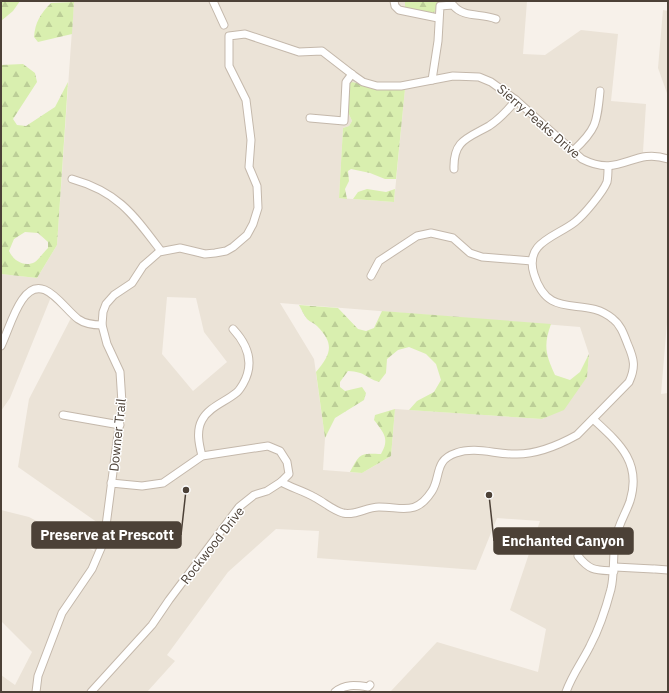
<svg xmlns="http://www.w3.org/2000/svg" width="669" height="693" viewBox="0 0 669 693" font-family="'IBM Plex Sans',sans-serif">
  <defs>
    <pattern id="forest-firs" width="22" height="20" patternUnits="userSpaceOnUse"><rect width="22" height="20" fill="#d9efaf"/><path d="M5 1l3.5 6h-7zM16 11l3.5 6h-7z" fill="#bcce97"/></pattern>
  </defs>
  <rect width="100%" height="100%" fill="#f7f1ea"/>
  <g fill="#ebe3d7" fill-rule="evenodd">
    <path d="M74,1H405V8L433,13L439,1H527L523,54L545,55L581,30L618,34L611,101L646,104L643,152L658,154L668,157V311L661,394L668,393V692H393L391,691L437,642L538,672L546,629L510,610L540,521L497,518L476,570L317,558L319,531L276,529L228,572L167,655L175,661L147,692H1V675L15,685L32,652L1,621V510L29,517L94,551L101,525L18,467L29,399L71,318L51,297L10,398L1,411V274L37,278L57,245ZM373,88L385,90L405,89L394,202L339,198L343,128L349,126L352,121L348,112ZM167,297L196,298L204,332L227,362L193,391L162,354ZM280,303L580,327L589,354L587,377L543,419L395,409L391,456L362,473L323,470L325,438L314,359Z"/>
    <path d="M663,10L668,11V96L658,68Z"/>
  </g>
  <g fill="url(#forest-firs)" fill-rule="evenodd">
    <path d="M1,1H20L13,11L1,21Z"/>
    <path d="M405,1H439L434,13L405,8Z"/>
    <path d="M74,2L72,34L38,42L34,37C35,22 41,13 51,3Z"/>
    <path d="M23,64L35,73L37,82L13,119L17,125L26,126L55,107L68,82L57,245L37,278L1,274V65ZM25,232L38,233L48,242V248C44,252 39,259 35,262C24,268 13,260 9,251L14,239Z"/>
    <path d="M352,82L385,90L405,89L396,179H385L370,173L351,169L348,171L349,181L345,189L347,199L339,198L343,128L349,126L352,121L348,112L349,84Z"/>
    <path d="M367,189L386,192L395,189L394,202L353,199L358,192Z"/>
    <path d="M299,305L338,308L358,329L366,331L374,328L382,311L551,324C543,346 546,355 555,375L570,380L580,372L589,354L587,377L564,410L542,419L409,410L417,401L434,392L441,380L436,364L426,354L409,347L398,350L387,359L386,373L379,382C364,377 366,372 348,371L340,382V387L345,391L362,387L366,393L364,400L335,418L325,438L316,372C331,354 335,344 317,326C314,323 310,322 307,319C304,315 301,309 299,305Z"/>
    <path d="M395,409L391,456L362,473L350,472C360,453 360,453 381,454C390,439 384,433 374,420L375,415Z"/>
  </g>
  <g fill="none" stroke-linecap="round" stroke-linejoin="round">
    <defs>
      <g id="minor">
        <path d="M213,1L224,25"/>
        <path d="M394,1L395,6L399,10L438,18"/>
        <path d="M432,80L438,41L440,6L453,5C463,18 481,13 496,19"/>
        <path d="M310,118L344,121L346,82L352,74"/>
        <path d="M573,151C597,129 597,122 600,91"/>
        <path d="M454,169C453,140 468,138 489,126C500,119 508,110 516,100"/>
        <path d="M72,179C118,192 133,214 161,251"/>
        <path d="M371,276L379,261L417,236L431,233L453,238L470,253L482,257L532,261"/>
        <path d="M1,346C8,331 13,313 22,300C42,270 62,307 78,319C85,324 94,325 102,325"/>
        <path d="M63,415L120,425"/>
        <path d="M202,456C199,444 196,431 202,420C209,407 225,402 236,393C239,391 241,387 243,384C255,363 248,345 233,329"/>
        <path d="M281,482C292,488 304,491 314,497C324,502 332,510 343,513C356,516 366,507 379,507C403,507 416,516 432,491C441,477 434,460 456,453C476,446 497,455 517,454C537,454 559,445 577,435L629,382C636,367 634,359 628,345C624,335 621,325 613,319C584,294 549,323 534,274C524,242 556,237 575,222C584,215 603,192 607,182C608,177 608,171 608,167"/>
        <path d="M578,556C590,571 595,570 614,571"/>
        <path d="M615,567L653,569"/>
        <path d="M655,569L668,570"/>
        <path d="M36,692L38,676L62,613L92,569L104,541L122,403L120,372L107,344L102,325L103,312L106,304L114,295L132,283L143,266L159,252L180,248L205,254L215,253L226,251L233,247L247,235L253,224L258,208L257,186L249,167L251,140L246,100L229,66V36L245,34L299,52L322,51L353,75L363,82L377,86H401L453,76L479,77L491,82L516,100L582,159C621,179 632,147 668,159"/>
        <path d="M91,692L152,625L169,600L239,507L254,495L267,491L281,482L289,474L287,462L280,451L268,446L202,456L163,483L142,486L111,483"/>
        <path d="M335,692C345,684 355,685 368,687L370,685"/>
        <path d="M566,692C572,675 582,662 590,646C599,629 606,608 611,589C615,572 612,554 616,538C618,525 626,513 630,501C642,462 619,443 593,419"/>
      </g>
    </defs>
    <use href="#minor" stroke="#c4b8ab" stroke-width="9"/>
    <use href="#minor" stroke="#fff" stroke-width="7"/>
  </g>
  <g text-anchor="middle" stroke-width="3" stroke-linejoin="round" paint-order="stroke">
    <g font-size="13" fill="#4c4137" stroke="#fff">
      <text transform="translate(539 121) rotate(41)" y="5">Sierry Peaks Drive</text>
      <text transform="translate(117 435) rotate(-84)" y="5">Downer Trail</text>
      <text transform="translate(212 545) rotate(-52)" y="5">Rockwood Drive</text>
    </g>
  </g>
  <path fill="none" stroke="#4c4137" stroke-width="1.5" d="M186 490L181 535M489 495L494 541"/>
  <g fill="#4c4137" stroke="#fff" stroke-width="1.5">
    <circle cx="186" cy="490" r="4"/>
    <circle cx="489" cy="495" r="4"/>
  </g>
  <g fill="#4c4137" stroke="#4c4137" stroke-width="1.5">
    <rect x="32" y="522" width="149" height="26" rx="4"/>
    <rect x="494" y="528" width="139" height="26" rx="4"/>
  </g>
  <g font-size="14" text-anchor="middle" font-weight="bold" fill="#fff">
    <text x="107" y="540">Preserve at Prescott</text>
    <text x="563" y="546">Enchanted Canyon</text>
  </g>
  <rect width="669" height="693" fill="none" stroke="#4c4137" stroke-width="4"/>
</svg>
